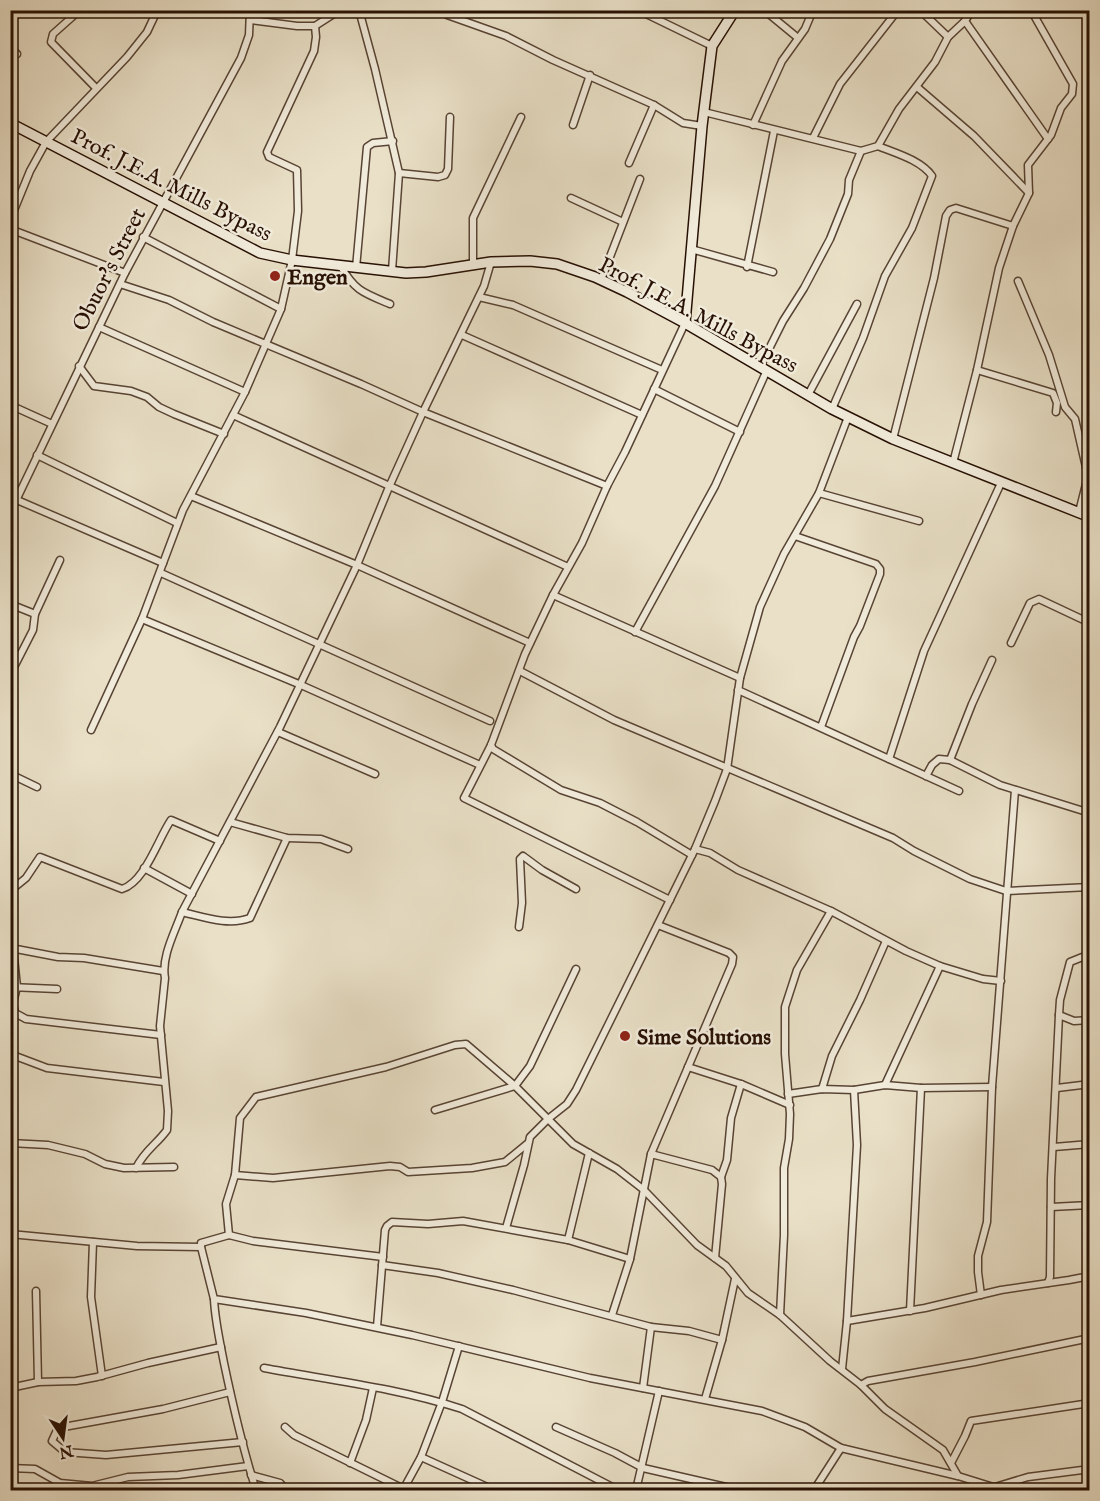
<svg xmlns="http://www.w3.org/2000/svg" width="1100" height="1501" viewBox="0 0 1100 1501" font-family="'IM FELL English',serif">
  <rect width="100%" height="100%" fill="#e9e0c7"/>
  <filter id="stains"><feTurbulence type="fractalNoise" baseFrequency=".00333" numOctaves="4"/><feColorMatrix values="0 0 0 0 .2 0 0 0 0 .09 0 0 0 0 .02 0 0 0 .5 -.17"/></filter>
  <radialGradient id="worn" r=".72"><stop offset=".6" stop-color="#630" stop-opacity="0"/><stop offset="1" stop-color="#630" stop-opacity=".3"/></radialGradient>
  <g fill="none" stroke-linecap="round" stroke-linejoin="round">
    <defs>
      <g id="street">
        <path d="M80,10L53,34L51,42L96,88"/>
        <path d="M359,10L375,69L399,173L392,271"/>
        <path d="M442,10L447,15L506,36L553,60L654,105L683,123L702,126"/>
        <path d="M638,10L712,46"/>
        <path d="M764,10L798,38"/>
        <path d="M920,10L948,37"/>
        <path d="M251,20L297,26H315L340,10"/>
        <path d="M965,21L1048,139"/>
        <path d="M10,48L17,54"/>
        <path d="M917,87L974,136L1029,193"/>
        <path d="M704,112L861,151L878,146C895,153 921,160 932,176L912,228L885,276L863,338L832,409"/>
        <path d="M573,125L590,75"/>
        <path d="M753,125L782,61L805,29L813,10"/>
        <path d="M813,138L840,84L898,10"/>
        <path d="M878,146L899,109L935,62L948,37L965,21L972,10"/>
        <path d="M629,163L654,105"/>
        <path d="M399,173L438,177L445,175L448,169L450,117"/>
        <path d="M571,198L623,222"/>
        <path d="M10,220L30,171L46,142L127,57L147,32L155,15V10"/>
        <path d="M10,229L125,273"/>
        <path d="M143,237L281,309"/>
        <path d="M691,249L773,272"/>
        <path d="M473,264V218L521,117"/>
        <path d="M340,265C355,291 363,293 390,304"/>
        <path d="M747,267L774,131"/>
        <path d="M356,268L367,147L373,143L393,141"/>
        <path d="M601,280L640,179"/>
        <path d="M1018,281L1049,355L1065,407L1075,419L1088,476L1079,512"/>
        <path d="M120,284L169,300L213,322L361,384L423,412L607,486"/>
        <path d="M479,297L513,305L662,370"/>
        <path d="M99,327L245,392"/>
        <path d="M462,335L642,415"/>
        <path d="M79,366L94,386L131,391L147,397L159,407L174,414L224,434"/>
        <path d="M760,367L783,321L804,288L830,239L848,194L849,180L861,151"/>
        <path d="M977,370L1053,393L1057,403L1056,412"/>
        <path d="M654,389L740,432"/>
        <path d="M808,395L857,304"/>
        <path d="M10,405L52,424"/>
        <path d="M233,415L568,567"/>
        <path d="M893,439L934,278L946,216L950,210L956,208L1013,226"/>
        <path d="M37,455L177,523"/>
        <path d="M953,463L977,370L999,268L1013,226L1029,193L1028,165L1051,135L1061,108L1072,94L1073,84L1031,10"/>
        <path d="M819,493L919,521"/>
        <path d="M191,496L357,565L530,643"/>
        <path d="M17,500L163,563"/>
        <path d="M10,513L125,273L241,58L249,35L250,10"/>
        <path d="M795,536L876,564L880,569V574L860,626L854,637L821,727"/>
        <path d="M161,573L490,721"/>
        <path d="M553,595L740,678"/>
        <path d="M10,604L35,614"/>
        <path d="M142,619L301,685L480,765"/>
        <path d="M635,632L715,486L767,370"/>
        <path d="M1011,643L1030,603L1039,599L1090,623"/>
        <path d="M520,671L614,720L893,838L914,851L970,879L1006,891L1090,887"/>
        <path d="M10,675L33,630L35,614L60,560"/>
        <path d="M738,690L959,791"/>
        <path d="M91,730L142,619L183,510L245,392L281,309L292,260L298,211L297,170L269,157L267,152L314,51L316,37L315,26"/>
        <path d="M278,732L375,774"/>
        <path d="M491,745L493,749L561,790L600,803L637,822L692,855"/>
        <path d="M889,759L924,651L1001,483"/>
        <path d="M950,760L972,704L992,660"/>
        <path d="M10,774L37,787"/>
        <path d="M926,776L932,765L939,759L950,760L1000,785L1090,813"/>
        <path d="M230,822L287,838L321,839L348,849"/>
        <path d="M695,849L710,853L738,870L831,911L906,951L940,966L983,979L1001,981"/>
        <path d="M144,868L192,894"/>
        <path d="M10,891L26,878L40,857L122,889C145,882 158,839 171,820L220,841"/>
        <path d="M670,900L464,798L491,745L525,654L553,595L582,543L607,486L625,452L685,323"/>
        <path d="M182,912C204,917 228,926 250,918L287,838"/>
        <path d="M519,927L522,903L520,859L523,856L542,870L576,889"/>
        <path d="M11,948L58,957L84,958L163,971"/>
        <path d="M13,948L17,987L13,1003L15,1013L26,1019L161,1035"/>
        <path d="M10,987L57,989"/>
        <path d="M1059,1015L1074,1021L1090,1020"/>
        <path d="M10,1054L47,1068L164,1082"/>
        <path d="M11,1056L12,1021L15,1013"/>
        <path d="M688,1067L741,1084L790,1105"/>
        <path d="M885,1085L940,966"/>
        <path d="M1057,1088L1090,1084"/>
        <path d="M822,1089L832,1056L860,1000L886,941"/>
        <path d="M788,1094L822,1089L854,1090L885,1085L921,1088L992,1087"/>
        <path d="M435,1110L515,1086L530,1066L576,969"/>
        <path d="M10,1143L48,1145L85,1154L105,1164L124,1168L174,1167"/>
        <path d="M1054,1147L1090,1144"/>
        <path d="M651,1154L732,964L733,957L729,953L658,925"/>
        <path d="M136,1168C145,1150 156,1145 167,1130L168,1111L160,1026L165,978C161,957 175,932 182,912L280,727L357,565L389,487L423,412L484,286L491,262"/>
        <path d="M235,1175L273,1178L390,1166L400,1167L408,1172L472,1168L505,1162L527,1144"/>
        <path d="M721,1177L727,1160L731,1118L741,1084"/>
        <path d="M1051,1207L1090,1205"/>
        <path d="M506,1228L524,1165L530,1137L548,1119L567,1104L576,1090L695,849L715,801L727,769L740,678L760,607L784,554L819,493L848,417"/>
        <path d="M10,1234L137,1246L201,1247L214,1299L306,1313L412,1335L590,1378L762,1411L805,1427L841,1448L958,1476L1003,1490"/>
        <path d="M229,1235L226,1204L235,1175L240,1118L256,1097L386,1067L455,1045L466,1044L515,1086L573,1144L617,1169L644,1190L697,1245L726,1266L748,1293L780,1315L830,1361L861,1385L885,1409L943,1450L958,1476"/>
        <path d="M568,1240L589,1153"/>
        <path d="M93,1242L91,1297L102,1376"/>
        <path d="M201,1247V1243L229,1235L253,1241L383,1257"/>
        <path d="M382,1265L438,1273L513,1290L651,1327L689,1331L722,1340"/>
        <path d="M1048,1283L1050,1277L1051,1179L1059,1015L1060,1000L1070,962L1090,954"/>
        <path d="M36,1291L38,1382"/>
        <path d="M981,1295L978,1272V1256L987,1222L992,1087L1015,790"/>
        <path d="M214,1299C215,1321 220,1342 224,1363C233,1406 243,1449 256,1490"/>
        <path d="M910,1311L921,1088"/>
        <path d="M612,1315L630,1259L651,1154L712,1170L721,1177L722,1184L715,1258"/>
        <path d="M780,1315L784,1235V1168L789,1139L790,1114L785,1054V1007L797,970L831,911"/>
        <path d="M847,1321L925,1308L1001,1290L1069,1280L1090,1276"/>
        <path d="M377,1327L385,1230L387,1226L392,1222L428,1224L463,1221L568,1240L630,1259"/>
        <path d="M264,1368C329,1380 398,1388 462,1409L618,1490"/>
        <path d="M842,1369L847,1321L857,1145L854,1090"/>
        <path d="M861,1385L868,1381L975,1362L1090,1338"/>
        <path d="M10,1388L38,1382L76,1381L97,1377L148,1363L221,1347"/>
        <path d="M643,1388L651,1327"/>
        <path d="M230,1392L163,1409L58,1428L52,1441L65,1452L106,1455L243,1442"/>
        <path d="M705,1399L722,1340L735,1279"/>
        <path d="M285,1427L294,1435L404,1489"/>
        <path d="M556,1427L615,1453L643,1468L739,1490"/>
        <path d="M421,1457L494,1490"/>
        <path d="M350,1463L366,1420L373,1388"/>
        <path d="M951,1463L965,1436L971,1421L1090,1403"/>
        <path d="M10,1468L35,1469L60,1483L92,1486L128,1477L178,1475L248,1466"/>
        <path d="M251,1475L280,1483L286,1490"/>
        <path d="M995,1487L1028,1477L1090,1469"/>
        <path d="M403,1490L421,1457L442,1402L459,1346"/>
        <path d="M636,1490L659,1391"/>
        <path d="M814,1490L841,1448"/>
      </g>
      <g id="secondary">
        <path d="M10,123L260,253L292,260L406,273L426,272L491,262L530,261L557,264L595,277L627,292L685,323L832,409L893,439L1090,517"/>
        <path d="M685,323L702,126L712,46L735,10"/>
      </g>
    </defs>
    <use href="#street" stroke="#584434" stroke-width="9"/>
    <use href="#secondary" stroke="#271003" stroke-width="12"/>
    <use href="#street" stroke="#f1ebdb" stroke-width="6"/>
    <use href="#secondary" stroke="#f1ebdb" stroke-width="9"/>
  </g>
  <g fill="#8f2418" stroke="#f1ebdb" stroke-width="2">
    <circle cx="275" cy="276" r="6"/>
    <circle cx="625" cy="1036" r="6"/>
  </g>
  <g text-anchor="middle" stroke-width="5" stroke-linejoin="round" paint-order="stroke">
    <g font-size="22" fill="#271003" stroke="#f1ebdb">
      <text transform="translate(172 184) rotate(27)" y="8">Prof. J.E.A. Mills Bypass</text>
      <text transform="translate(108 269) rotate(-63)" y="8">Obuor’s Street</text>
      <text transform="translate(699 314) rotate(28)" y="8">Prof. J.E.A. Mills Bypass</text>
    </g>
    <g font-size="22" font-weight="bold" fill="#271003" stroke="#f1ebdb" text-anchor="start">
      <text x="287" y="284">Engen</text>
      <text x="637" y="1044">Sime Solutions</text>
    </g>
  </g>
  <rect width="1100" height="1501" fill="none" stroke="#e9e0c7" stroke-width="36"/>
  <rect x="12" y="12" width="1076" height="1477" fill="none" stroke="#271003" stroke-width="3"/>
  <rect x="18" y="18" width="1064" height="1465" fill="none" stroke="#271003" stroke-width="1.5"/>
  <g transform="translate(63 1438) rotate(167)" stroke="#f1ebdb" stroke-width="4.5" paint-order="stroke">
  <path d="M0-4.5L10 22L0 15L-10 22Z" fill="#271003"/>
  <text y="-9" font-size="16" font-weight="bold" text-anchor="middle" fill="#271003">N</text>
  </g>
  <rect width="100%" height="100%" filter="url(#stains)"/>
  <rect width="100%" height="100%" fill="url(#worn)"/>
</svg>
